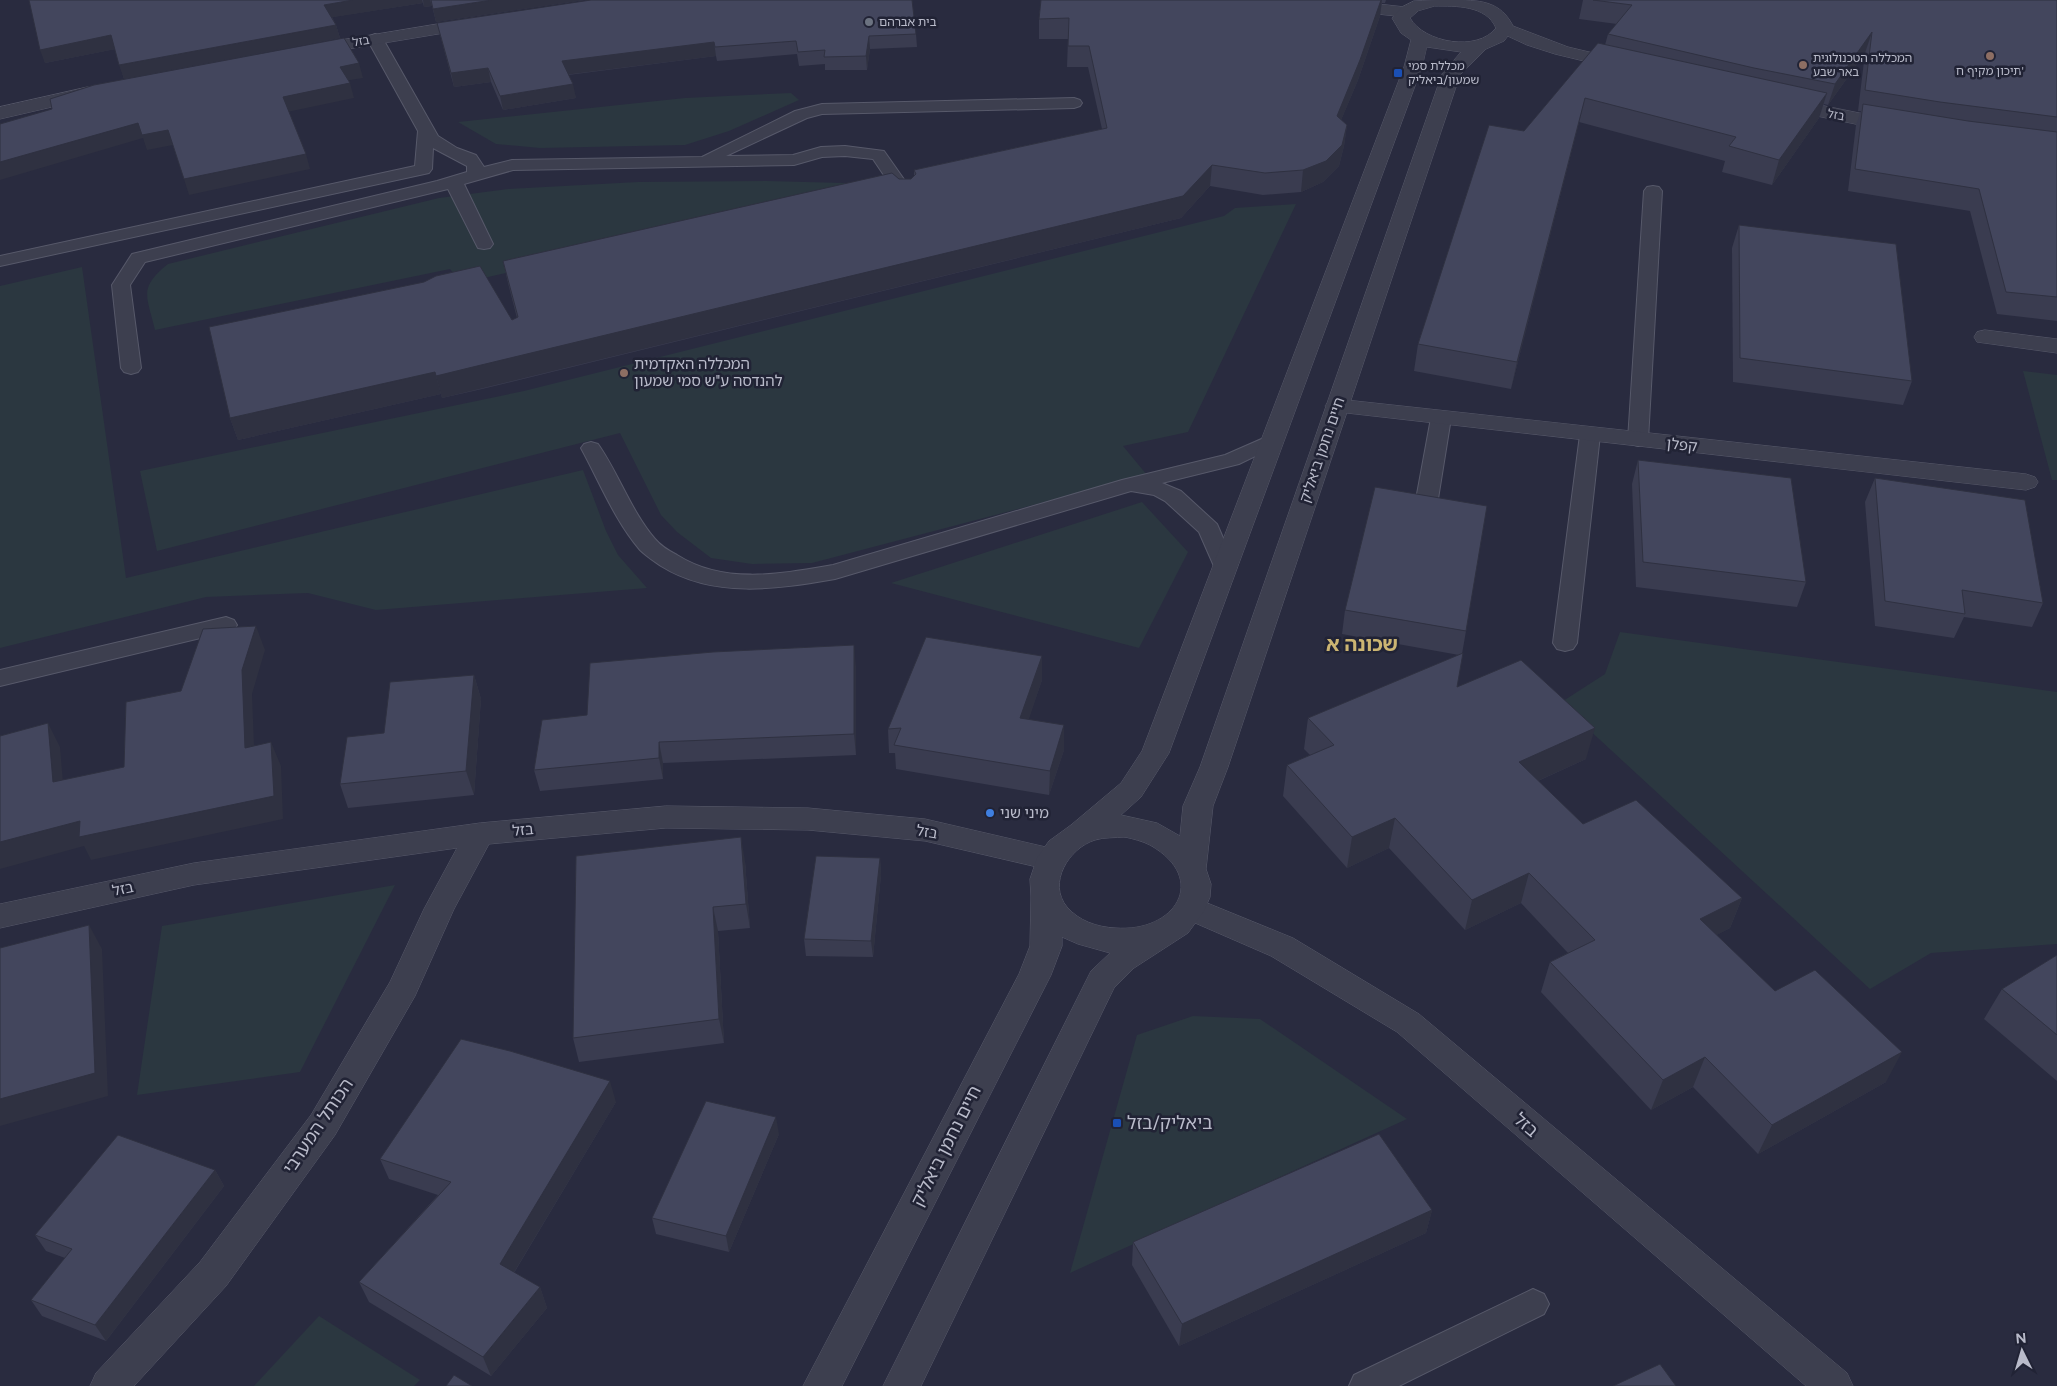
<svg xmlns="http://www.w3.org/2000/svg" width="2057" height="1386" viewBox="0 0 2057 1386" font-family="Figtree,'Noto Sans Hebrew',sans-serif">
  <rect width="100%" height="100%" fill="#292b3f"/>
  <g fill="#2b3740">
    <path d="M791,93L799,100L729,131L685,145L540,148L496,144L458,122L685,98Z"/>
    <path d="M767,181L844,183L861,191L462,283L450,269L155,330C147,296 138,288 168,264L439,198L508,189L638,182Z"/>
    <path d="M1296,204L1188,432L1123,446L1147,475L812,563L752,564L711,558L677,532L661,515L620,433L157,551L140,471L524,391L1224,216L1235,208Z"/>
    <path d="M82,267L126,578L583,470L606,531L618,555L647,588L376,610L308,593L206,597L0,648V286Z"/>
    <path d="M2023,371L2057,375V480H2052Z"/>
    <path d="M1142,502L1188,552L1139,648L891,583Z"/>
    <path d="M1620,632L2057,692V944L1931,953L1870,989L1560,703L1605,674Z"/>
    <path d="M395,885L300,1072L137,1095L162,926Z"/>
    <path d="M1193,1016L1260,1019L1407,1119L1070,1273L1137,1035Z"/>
    <path d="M319,1316L420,1380L414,1386H254Z"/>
  </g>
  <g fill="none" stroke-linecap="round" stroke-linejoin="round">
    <defs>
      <g id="service">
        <path d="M375,34L380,36L383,39L438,136L457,148L476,155L484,167L512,160L702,157L795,111L822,104L1074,98L1080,100L1082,103L1080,106L1074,108L822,114L807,118L726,156L793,155L821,147L845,146L884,151L915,195L912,199L906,200L900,199L873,159L845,156L822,157L794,165L513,170L464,184L493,244L490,248L484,249L478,248L448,189L145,262L130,285L141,368L138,372L131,374L124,372L121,368L112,285L132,254L437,181L467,172V166L433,148L432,169L429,173L0,266V256L415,166L418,131L367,39L370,36Z"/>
        <path d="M1653,186L1659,187L1662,191L1648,440L1645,444L1638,446L1631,444L1628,440L1644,191L1647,187Z"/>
        <path d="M1441,412L1448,414L1451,418L1437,505L1434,510L1426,512L1418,510L1415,505L1431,418L1434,414Z"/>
        <path d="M1590,429L1597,431L1600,435L1577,643L1573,649L1565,651L1557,649L1553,643L1580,435L1583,431Z"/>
        <path d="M1273,434L1280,436L1283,440L1280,444L1239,464L1162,483L1181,491L1217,524L1236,568L1233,573L1225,575L1217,573L1199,532L1165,501L1154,495L1131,491L835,579C777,589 714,599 661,566C654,561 646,556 640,550C615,521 599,481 581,448L584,444L591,442L598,444C619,474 631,511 655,539C661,546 669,551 677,555C724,585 781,574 833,565L1122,480L1225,455Z"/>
        <path d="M226,617L234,620L237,625L234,630L0,686V670Z"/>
        <path d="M1533,1289L1544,1294L1549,1304L1544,1314L1399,1386H1349L1354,1375Z"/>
      </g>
      <g id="minor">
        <path d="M1285,0H1342L1405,7L1411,8L1414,12L1411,16L1405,17L1294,5L1288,4Z"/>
        <path d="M474,18L480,19L483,23L480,27L312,55L306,54L303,50L306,46Z"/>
        <path d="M1505,23L1568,47L1627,61L1630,65L1627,69L1621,70L1555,54L1527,45L1499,32L1496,28L1499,24Z"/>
        <path d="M88,87L95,89L97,93L95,97L0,119V107Z"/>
        <path d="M1785,98L1894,120L1901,122L1904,126L1901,130L1894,132L1778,108L1776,104L1778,100Z"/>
        <path d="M1985,330L2057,339V353L1977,342L1974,337L1977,332Z"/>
        <path d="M1337,399L2026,474L2035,477L2038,482L2035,487L2026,490L1329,411L1325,406L1329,401Z"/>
        <path d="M666,806L808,808L925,819L1050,848L1061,851L1065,859L1061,867L1050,870L925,841L808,830L666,828L489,844L454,909L415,996L335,1135L226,1286L134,1386H90L96,1373L200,1262L311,1115L390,982L424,909L457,848L194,885L0,928V904L194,863L480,823Z"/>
        <path d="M1190,896L1293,938L1419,1014L1847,1373L1853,1386H1806L1397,1032L1271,956L1179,916L1175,908L1179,900Z"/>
      </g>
      <path id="tertiary" d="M1414,1C1426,0 1438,0 1450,0C1479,0 1501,0 1514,28L1504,41L1486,49L1460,75L1228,767L1213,806L1206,869L1211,884L1210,897L1204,911L1188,933L1134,968L1114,988L921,1386H883L1091,971L1110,953L1078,944L1062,937V946L1051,975L842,1386H803L1019,974L1030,946L1031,897L1030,879L1037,858L1049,841L1071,825L1121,783L1142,751L1404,67L1411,40L1401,33L1392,18L1402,7ZM1435,6C1456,6 1486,5 1496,28C1478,52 1424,43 1410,18L1418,11ZM1427,47L1461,52L1442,74L1200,767L1183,806L1180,836L1157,823L1121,815L1141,797L1169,753L1422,67ZM1125,837C1134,839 1142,841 1150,845C1210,879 1175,933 1115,928C1097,927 1079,921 1067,907C1047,883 1069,848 1095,840C1104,837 1115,838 1125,837Z"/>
    </defs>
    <use href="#service" stroke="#57596a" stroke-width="2"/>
    <use href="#minor" stroke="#57596a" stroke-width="1"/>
    <use href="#tertiary" stroke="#57596a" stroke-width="1"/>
    <use href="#service" fill="#3d3f4f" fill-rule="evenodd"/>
    <use href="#minor" fill="#3d3f4f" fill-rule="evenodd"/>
    <use href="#tertiary" fill="#3d3f4f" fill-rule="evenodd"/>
  </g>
  <g fill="#3a3c50">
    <path d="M29,0H585L436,22L432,6L424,7L423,3L332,17L336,25L340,38L124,79L115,49L45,63Z"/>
    <path d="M1041,0H1386L1385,3H1382L1380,16L1358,80L1341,120L1347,125L1344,146L1339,166L1323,182L1301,192L1263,195L1210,186L1181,218L482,389L442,398L441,394L238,440L230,418L517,318L508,283L503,261L899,179H911L914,176V170L1102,129L1088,67H1067L1068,39H1039V19Z"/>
    <path d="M1583,0H2057V321L1997,314L1970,211L1848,191L1856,125L1861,111H1858L1865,53L1828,105L1824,104L1819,118L1772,185L1722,172L1725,161L1579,122L1511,389L1414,371L1418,344L1524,131L1605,45L1608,34L1617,24L1579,19Z"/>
    <path d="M437,23L916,34L917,47L870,49L867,70H825V64L799,66L797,54L717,61L716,56L568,75L576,98L503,110L491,82L454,87Z"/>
    <path d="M1739,225L1912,381L1903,405L1733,382L1732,248Z"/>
    <path d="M1638,460L1806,582L1797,607L1636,587L1632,484Z"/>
    <path d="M1875,478L2043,603L2032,627L1964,617L1954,638L1875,626L1865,502Z"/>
    <path d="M1345,610L1466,631L1462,654L1457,687L1586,759L1538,781L1583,824L1742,898L1730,928L1716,935L1775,991L1886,1082L1758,1154L1693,1087L1651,1110L1541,992L1550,962L1568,953L1521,903L1465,930L1389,848L1347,868L1283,796L1287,765L1310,755L1304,749L1308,718L1459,655L1342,634Z"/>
    <path d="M1042,656V680L1028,720L1064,750L1049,795L896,769L895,753H889L888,729Z"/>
    <path d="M856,666V755L663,763V779L540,791L534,770L587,715Z"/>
    <path d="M474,675L481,699L474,795L348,808L340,784Z"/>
    <path d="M880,858L881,875L873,957L806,956L804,939Z"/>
    <path d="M745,861L750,928L718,931L724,1043L579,1062L573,1038Z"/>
    <path d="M2057,955V1081L1984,1019L2002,989Z"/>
    <path d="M616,1102L514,1273L540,1287L547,1308L491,1376L369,1302L359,1282L438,1195L389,1179L380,1159Z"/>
    <path d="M779,1134L729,1252L656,1234L652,1218Z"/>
    <path d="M215,1170L224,1186L106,1341L42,1316L31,1300L65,1258L46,1251L35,1235Z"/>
    <path d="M1432,1210L1426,1233L1179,1346L1132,1265L1133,1242Z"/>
  </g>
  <g fill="#2f3141">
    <path d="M353,0H422L423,3L328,18L324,5Z"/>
    <path d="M423,0H430L432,6L424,7Z"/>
    <path d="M492,0H585L436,22L433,9Z"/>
    <path d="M1381,0H1382L1380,16L1358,80L1334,137L1337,116Z"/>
    <path d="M336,25L340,38L124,79L119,65Z"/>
    <path d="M1872,32L1865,53L1828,105L1835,84Z"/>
    <path d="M111,35L116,49L45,63L40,50Z"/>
    <path d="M869,36L870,49L867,70L866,56Z"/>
    <path d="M714,42L716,56L564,75L562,61Z"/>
    <path d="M359,63L363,78L344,81L340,67Z"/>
    <path d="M488,68L491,82L454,87L451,73Z"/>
    <path d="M350,83L354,98L287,112L283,97Z"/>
    <path d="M573,84L576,98L503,110L500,96Z"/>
    <path d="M1827,93L1819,118L1772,185L1779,160Z"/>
    <path d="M1585,98L1579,122L1511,389L1517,362Z"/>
    <path d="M138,123L168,130L173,145L147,150L143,138L0,180V162Z"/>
    <path d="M1347,125L1344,146L1339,166L1323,182L1301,192L1303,170Z"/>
    <path d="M306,154L310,169L189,195L184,179Z"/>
    <path d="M1212,165L1210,186L1181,218L442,398L436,376Z"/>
    <path d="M435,372L441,394L238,440L230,418Z"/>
    <path d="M256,626L265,650L252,694L255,771L245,748L242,670Z"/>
    <path d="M854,645L856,666V755L854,734Z"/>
    <path d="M1042,656V680L1021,743L1020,718Z"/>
    <path d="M474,675L481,699L474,795L466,771Z"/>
    <path d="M48,723L60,747L65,806L53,782Z"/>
    <path d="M1064,725V750L1049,795L1050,771Z"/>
    <path d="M1595,728L1586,759L1511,793L1519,762Z"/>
    <path d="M271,742L281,766L283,819L91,860L84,846L0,869V842Z"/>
    <path d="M659,742L663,763V779L659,758Z"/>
    <path d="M1395,818L1389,848L1347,868L1352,837Z"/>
    <path d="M741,837L745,861L750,928L746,904Z"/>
    <path d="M880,858L881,875L873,957L871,941Z"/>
    <path d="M1529,873L1521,903L1465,930L1472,900Z"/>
    <path d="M1742,898L1730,928L1688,950L1700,919Z"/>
    <path d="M713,907L718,931L724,1043L719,1019Z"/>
    <path d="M89,925L102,949L108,1096L0,1126V1099Z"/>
    <path d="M1902,1052L1886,1082L1758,1154L1772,1125Z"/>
    <path d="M1705,1057L1693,1087L1651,1110L1663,1080Z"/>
    <path d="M610,1081L616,1102L507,1284L500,1264Z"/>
    <path d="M776,1117L779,1134L729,1252L726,1236Z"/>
    <path d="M215,1170L224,1186L106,1341L95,1325Z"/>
    <path d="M1432,1210L1426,1233L1179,1346L1182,1324Z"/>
    <path d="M540,1287L547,1308L491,1376L483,1357Z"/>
  </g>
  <g fill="#43465d" stroke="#2f3141">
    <path d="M29,0H353L324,5L336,25L119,65L111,35L40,50Z"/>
    <path d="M431,0H492L433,9Z"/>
    <path d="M591,0H912L916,34L869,36L866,56L824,57L825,50L798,52L796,41L715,47L714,42L562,61L573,84L500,96L488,68L451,73L437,23Z"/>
    <path d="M1041,0H1381L1360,60L1337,116L1347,125L1342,145L1326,161L1303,170L1265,173L1212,165L1183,196L477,366L436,376L435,372L230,418L209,327L424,282L436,276L480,266L512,320L518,317L503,261L892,173L899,179H911L916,174L914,170L1107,128L1089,46H1068L1069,18L1039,19Z"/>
    <path d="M1593,0H2057V117L1940,102L1865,90L1872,32L1835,84L1754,68L1608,34L1632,5Z"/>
    <path d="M344,38L359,63L340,67L350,83L283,97L306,154L184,179L168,130L142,135L138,123L0,162V124L52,109L50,99L94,85Z"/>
    <path d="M1598,43L1827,93L1779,160L1729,146L1736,137L1585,98L1517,362L1418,344L1489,125L1524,131Z"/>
    <path d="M1863,104L1968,121L2057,132V297L2006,292L1979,189L1855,169Z"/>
    <path d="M1739,225L1896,244L1912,381L1740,358Z"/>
    <path d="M1638,460L1791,478L1806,582L1643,562Z"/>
    <path d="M1875,478L2025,500L2043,603L1962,590L1965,614L1885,601Z"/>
    <path d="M1375,487L1487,506L1466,631L1345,610Z"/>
    <path d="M256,626L242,670L245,748L271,742L274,796L79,837L80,821L0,842V736L48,723L53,782L124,767L126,702L181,691L203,629Z"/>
    <path d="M926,637L1042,656L1020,718L1064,725L1050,771L894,745L901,728L888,729Z"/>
    <path d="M854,645V734L659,742V758L534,770L542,720L587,715L590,663L713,652Z"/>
    <path d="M1463,653L1457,687L1521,660L1595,728L1519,762L1583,824L1636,800L1742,898L1700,919L1775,991L1815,970L1902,1052L1772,1125L1705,1057L1663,1080L1550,962L1595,940L1529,873L1472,900L1395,818L1352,837L1287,765L1334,745L1308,718Z"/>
    <path d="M474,675L466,771L340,784L347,737L384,733L390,682Z"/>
    <path d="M741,837L746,904L713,907L719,1019L573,1038L576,856Z"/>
    <path d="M816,856L880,858L871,941L804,939Z"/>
    <path d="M89,925L95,1073L0,1099V948Z"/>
    <path d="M2057,955V1035L2002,989Z"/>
    <path d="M461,1039L510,1051L610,1081L500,1264L540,1287L483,1357L359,1282L451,1182L380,1159Z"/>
    <path d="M706,1101L776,1117L726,1236L652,1218Z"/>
    <path d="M1379,1134L1432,1210L1182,1324L1133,1242Z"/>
    <path d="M118,1135L215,1170L95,1325L31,1300L72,1249L35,1235Z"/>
    <path d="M1660,1364L1676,1386H1613Z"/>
    <path d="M454,1375L472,1386H446Z"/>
  </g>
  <circle fill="#6b7280" stroke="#212335" stroke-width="2" cx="869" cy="22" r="5"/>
  <g fill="#8d6e63" stroke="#212335" stroke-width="2">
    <circle cx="1990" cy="56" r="5"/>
    <circle cx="1803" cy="65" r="5"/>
    <circle cx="624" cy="373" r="5"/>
  </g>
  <g fill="#1a4fb4" stroke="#212335" stroke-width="2">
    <rect x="1393" y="68" width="10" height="10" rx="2.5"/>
    <rect x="1112" y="1118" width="10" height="10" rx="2.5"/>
  </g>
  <circle fill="#3f7fe0" stroke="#212335" stroke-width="2" cx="990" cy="813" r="5"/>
  <g text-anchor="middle" stroke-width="5" stroke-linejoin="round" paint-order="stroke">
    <g font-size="12" fill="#b9bbca" stroke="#212335" text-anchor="start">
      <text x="879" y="26">בית אברהם</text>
      <text x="1813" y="62">המכללה הטכנולוגית<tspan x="1813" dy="14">באר שבע</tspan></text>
      <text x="1408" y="70">מכללת סמי<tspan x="1408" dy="14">שמעון/ביאליק</tspan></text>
      <text x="1990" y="75" text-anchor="middle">תיכון מקיף ח'</text>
    </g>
    <g font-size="12" fill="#b9bbca" stroke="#212335">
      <text transform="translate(361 41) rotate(-10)" y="4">בזל</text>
      <text transform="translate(1836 115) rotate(11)" y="4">בזל</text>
    </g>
    <g font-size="15" fill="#b9bbca" stroke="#212335" text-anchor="start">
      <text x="634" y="369">המכללה האקדמית<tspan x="634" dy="17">להנדסה ע"ש סמי שמעון</tspan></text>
      <text x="1000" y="818">מיני שני</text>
    </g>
    <g font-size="15" fill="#b9bbca" stroke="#212335">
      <text transform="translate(1682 445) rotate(6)" y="5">קפלן</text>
      <text transform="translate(1322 450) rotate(-71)" y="5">חיים נחמן ביאליק</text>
      <text transform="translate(523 830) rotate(-5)" y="5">בזל</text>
      <text transform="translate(927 832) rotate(10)" y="5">בזל</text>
      <text transform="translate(123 889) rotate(-12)" y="5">בזל</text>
    </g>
    <g font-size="18" fill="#b9bbca" stroke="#212335" text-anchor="start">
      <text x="1127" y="1129">ביאליק/בזל</text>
    </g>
    <g font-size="18" fill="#b9bbca" stroke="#212335">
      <text transform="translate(1526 1125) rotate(41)" y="6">בזל</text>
      <text transform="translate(318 1126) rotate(-56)" y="6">הכותל המערבי</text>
      <text transform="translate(946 1146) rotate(-63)" y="6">חיים נחמן ביאליק</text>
    </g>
    <g font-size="20" font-weight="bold" fill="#ccb572" stroke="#212335">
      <text x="1362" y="651">שכונה א</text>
    </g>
  </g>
  <g transform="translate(2022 1351) rotate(355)" stroke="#212335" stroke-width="4" paint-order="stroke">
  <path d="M0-4L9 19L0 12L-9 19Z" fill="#b9bbca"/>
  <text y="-8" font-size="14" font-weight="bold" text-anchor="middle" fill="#b9bbca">N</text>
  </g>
</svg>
